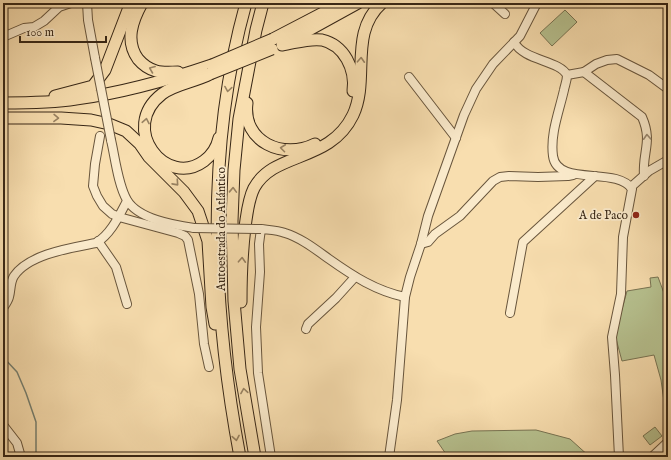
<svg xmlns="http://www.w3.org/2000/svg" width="671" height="460" viewBox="0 0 671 460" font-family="'IM FELL English',serif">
  <rect width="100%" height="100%" fill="#f8deaf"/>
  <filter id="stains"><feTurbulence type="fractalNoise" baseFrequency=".005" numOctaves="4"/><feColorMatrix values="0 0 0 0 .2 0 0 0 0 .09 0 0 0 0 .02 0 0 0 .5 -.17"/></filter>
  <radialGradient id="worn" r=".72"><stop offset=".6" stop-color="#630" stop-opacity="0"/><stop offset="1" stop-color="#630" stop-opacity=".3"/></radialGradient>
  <g fill="#b7c290" stroke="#787453">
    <path d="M565,10L577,22L552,46L540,33Z"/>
    <path d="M658,277L668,304V430L661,380L654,355L622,361L615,335L627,291L651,287L650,278Z"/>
    <path d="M655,427L662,436L650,445L643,436Z"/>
    <path d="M536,430L570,439L590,457H448L437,441L455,434L472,431Z"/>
  </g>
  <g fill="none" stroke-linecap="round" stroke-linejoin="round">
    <path stroke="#758072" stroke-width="1.5" d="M3,357L17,372L26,393L36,422V457"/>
    <defs>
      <g id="minor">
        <path d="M87,3L88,20L95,58"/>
        <path d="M493,3L505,14"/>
        <path d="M3,37L24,28L34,27L44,21L59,7L71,3"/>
        <path d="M514,42C524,61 559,60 567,75C567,81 565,85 564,90C559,112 550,134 553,156C557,187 617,166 632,189L623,237L621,294L612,337L615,375L619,457"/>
        <path d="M584,72L642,117C653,142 642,152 644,176"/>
        <path d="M567,75L584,72L596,64L607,60L617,59L649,75L668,89"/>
        <path d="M409,77L456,138"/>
        <path d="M100,136L95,164L93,186L97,196L103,206L112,214L119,217L178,233L185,236L188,240L199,294L204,344L209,367"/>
        <path d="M111,140C115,157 118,185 127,200C138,219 174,225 194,228"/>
        <path d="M631,187L649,171L668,160"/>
        <path d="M98,241L116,267L127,304"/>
        <path d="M421,244L428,242L435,234L460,216L493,181L500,177L509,176L538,177L568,176L573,175"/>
        <path d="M3,308C5,305 8,301 9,297C11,290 10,282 14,276C29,254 71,248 96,243C111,234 119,216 127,201"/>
        <path d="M510,313L523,242L595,176"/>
        <path d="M306,329L308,324L336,298L355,277"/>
        <path d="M3,425L17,443L21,457"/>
        <path d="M271,457L258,373L256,327L260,272L259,244L261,229C269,230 277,230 285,233C301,238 315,249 329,259C353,276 376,291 405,297"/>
        <path d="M389,457L397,400L405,297L410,277L421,244L428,216L464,115L476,89L493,64L520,36L537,3"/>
        <path d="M652,457L668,442"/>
      </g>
      <g id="highway">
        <path d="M142,3C132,21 125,41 138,59C143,65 149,69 156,71C163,73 171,72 178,72"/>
        <path d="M273,39L342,3"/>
        <path d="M289,41L358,3"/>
        <path d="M282,45C295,43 309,38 322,40C344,45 356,69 353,91"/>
        <path d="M210,74C195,82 175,84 162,94C118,128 166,189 204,161C211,156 217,147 219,138"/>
        <path d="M55,96L93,86L105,70L128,10L133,3"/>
        <path d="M3,103C27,103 52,103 76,99C122,93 168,80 212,65"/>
        <path d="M247,103C242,142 283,160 315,144"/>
        <path d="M3,118H61L91,120L109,124L126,131L140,144L149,157L184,192L198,211L208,241L212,307L215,324"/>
        <path d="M241,302C241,277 242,252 245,227C247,214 248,200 254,188C274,151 330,163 353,115C370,79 348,33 382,3"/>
        <path d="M240,457C212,308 205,150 246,3"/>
        <path d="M255,457L240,369L234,301L232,221L234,170L239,119L256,30L263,3"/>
      </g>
    </defs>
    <use href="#minor" stroke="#68553c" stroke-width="10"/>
    <use href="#highway" stroke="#382716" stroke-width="13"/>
    <use href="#minor" stroke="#faeacb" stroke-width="8"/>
    <use href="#highway" stroke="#f8deaf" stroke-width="11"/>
    <defs>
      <g id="minor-bridge">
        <path d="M95,58L111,140"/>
        <path d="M194,228L261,229"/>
      </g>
      <g id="highway-bridge">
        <path d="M212,65L273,39"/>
        <path d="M210,74L272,49"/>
      </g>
    </defs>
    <use href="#minor-bridge" stroke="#68553c" stroke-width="10" stroke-linecap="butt"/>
    <use href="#highway-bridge" stroke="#382716" stroke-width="13" stroke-linecap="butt"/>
    <use href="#minor-bridge" stroke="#faeacb" stroke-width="8"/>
    <use href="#highway-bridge" stroke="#f8deaf" stroke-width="11"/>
  </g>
  <defs><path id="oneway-chevron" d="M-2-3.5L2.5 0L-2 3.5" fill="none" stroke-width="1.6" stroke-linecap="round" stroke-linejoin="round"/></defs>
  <g stroke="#988262">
    <use href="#oneway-chevron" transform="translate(361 60) rotate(-87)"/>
    <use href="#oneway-chevron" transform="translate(152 69) rotate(-158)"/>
    <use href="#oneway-chevron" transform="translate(228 89) rotate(99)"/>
    <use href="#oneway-chevron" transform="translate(56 118) rotate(1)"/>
    <use href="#oneway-chevron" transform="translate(146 121) rotate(-79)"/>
    <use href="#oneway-chevron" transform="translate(283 148) rotate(-173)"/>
    <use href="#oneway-chevron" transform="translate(176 183) rotate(48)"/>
    <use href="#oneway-chevron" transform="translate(233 190) rotate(-88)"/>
    <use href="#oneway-chevron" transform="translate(242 260) rotate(-87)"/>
    <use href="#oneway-chevron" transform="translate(244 391) rotate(-99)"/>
    <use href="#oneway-chevron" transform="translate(236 438) rotate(80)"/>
  </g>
  <use stroke="#998870" href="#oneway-chevron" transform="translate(647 137) rotate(-93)"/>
  <circle fill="#8f2418" stroke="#faeacb" stroke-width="1.5" cx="636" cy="215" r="4"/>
  <g text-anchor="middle" stroke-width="3.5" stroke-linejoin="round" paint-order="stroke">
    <g font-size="12" fill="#382716" stroke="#faeacb" text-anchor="end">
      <text x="628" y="219">A de Paco</text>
    </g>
    <g font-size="12" fill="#382716" stroke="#faeacb">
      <text transform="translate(221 229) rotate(-90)" y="4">Autoestrada do Atlántico</text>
    </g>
  </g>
  <rect width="671" height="460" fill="none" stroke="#f8deaf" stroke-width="16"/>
  <rect x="4" y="4" width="663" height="452" fill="none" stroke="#382716" stroke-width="2"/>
  <rect x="8" y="8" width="655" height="444" fill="none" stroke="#382716"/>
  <path d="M20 36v6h86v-6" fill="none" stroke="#382716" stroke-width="2"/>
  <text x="26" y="36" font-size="12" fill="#382716" stroke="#faeacb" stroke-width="3" paint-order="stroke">100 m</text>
  <rect width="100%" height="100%" filter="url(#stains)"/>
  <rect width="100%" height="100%" fill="url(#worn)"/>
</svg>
